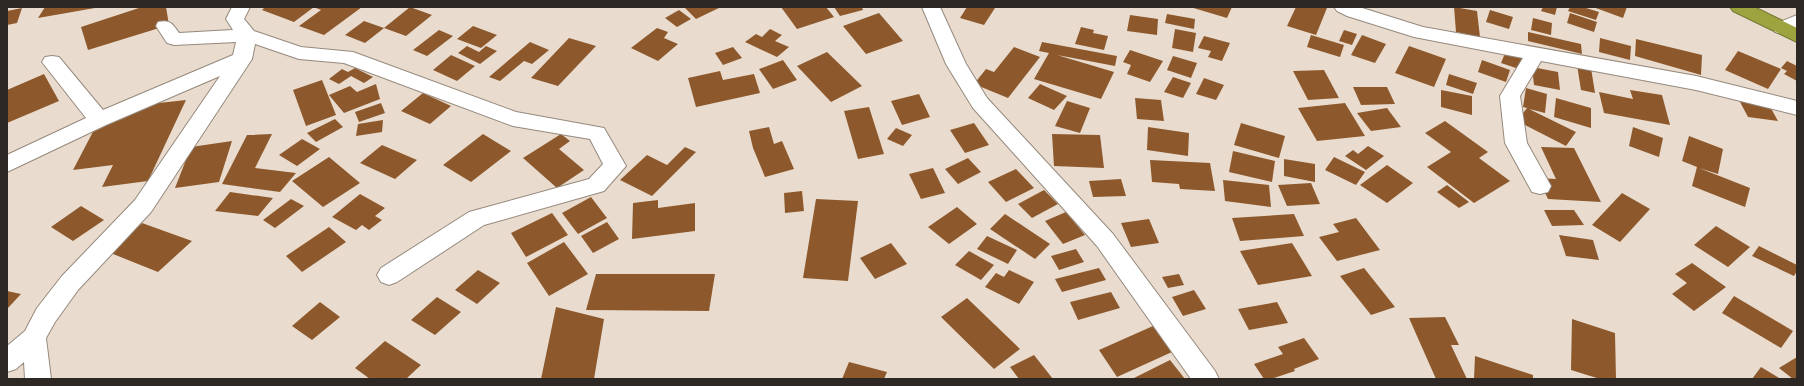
<svg xmlns="http://www.w3.org/2000/svg" width="1804" height="386" viewBox="0 0 1804 386" font-family="'Fira Sans',sans-serif">
  <rect width="100%" height="100%" fill="#e9dccf"/>
  <g fill="#8d592c">
    <path d="M45,7H95V8L38,18Z"/>
    <path d="M142,7H166L169,25L88,50L81,27Z"/>
    <path d="M265,7H314L294,22L262,10Z"/>
    <path d="M317,7H362L324,35L299,26L321,10L316,8Z"/>
    <path d="M410,7L432,15L406,36L384,28Z"/>
    <path d="M684,7H721L696,19Z"/>
    <path d="M781,7H826L834,17L797,29Z"/>
    <path d="M834,7H862L863,10L840,16Z"/>
    <path d="M967,7H990L995,8L984,25L960,18Z"/>
    <path d="M1190,7H1232L1227,18Z"/>
    <path d="M1296,7L1327,8L1316,35L1287,26Z"/>
    <path d="M1454,7L1477,11L1480,37L1456,32Z"/>
    <path d="M1543,7H1557L1555,15L1541,11Z"/>
    <path d="M1570,7H1583L1599,12L1596,20L1568,11Z"/>
    <path d="M1593,7H1627L1623,18Z"/>
    <path d="M22,8L17,23L7,25V11Z"/>
    <path d="M679,10L691,19L677,27L665,18Z"/>
    <path d="M1490,10L1513,17L1509,29L1486,22Z"/>
    <path d="M879,13L903,41L866,54L843,26Z"/>
    <path d="M1570,13L1597,22L1594,32L1567,23Z"/>
    <path d="M1167,14L1195,19L1194,29L1165,23Z"/>
    <path d="M1130,15L1158,19L1157,35L1127,31Z"/>
    <path d="M1533,18L1552,23L1551,35L1531,30Z"/>
    <path d="M364,21L384,28L365,43L345,35Z"/>
    <path d="M473,26L497,35L481,48L457,39Z"/>
    <path d="M1081,27L1094,30L1093,33L1108,36L1104,50L1075,44Z"/>
    <path d="M657,28L668,32L664,38L678,44L658,61L631,48Z"/>
    <path d="M770,29L782,35L775,41L789,47L777,57L745,42L756,34L762,37Z"/>
    <path d="M1175,29L1196,33L1193,52L1172,48Z"/>
    <path d="M439,30L453,36L427,56L413,50Z"/>
    <path d="M1344,30L1357,34L1352,45L1339,41Z"/>
    <path d="M1528,32L1581,44L1582,54L1528,41Z"/>
    <path d="M1311,35L1344,45L1340,57L1307,47Z"/>
    <path d="M1362,35L1386,44L1375,63L1351,55Z"/>
    <path d="M1204,36L1230,43L1222,61L1208,57L1211,51L1198,48Z"/>
    <path d="M569,38L596,46L558,86L531,78Z"/>
    <path d="M1600,38L1631,46L1630,60L1599,52Z"/>
    <path d="M1636,39L1702,55L1701,75L1635,56Z"/>
    <path d="M530,42L549,50L532,64L524,61L500,81L489,77Z"/>
    <path d="M1042,42L1117,56L1115,66L1057,55L1114,72L1101,99L1034,79L1049,53L1039,51Z"/>
    <path d="M467,46L479,52L486,46L497,51L480,64L458,53Z"/>
    <path d="M1409,46L1446,59L1434,87L1395,73Z"/>
    <path d="M733,47L742,58L723,65L715,53Z"/>
    <path d="M1014,47L1040,57L1008,98L974,84L986,69L994,72Z"/>
    <path d="M1130,50L1163,61L1150,82L1127,74L1131,65L1123,62Z"/>
    <path d="M1506,51L1527,58L1522,70L1501,63Z"/>
    <path d="M1738,51L1781,69L1768,89L1725,70Z"/>
    <path d="M827,52L862,86L831,102L797,66Z"/>
    <path d="M451,55L475,66L457,81L433,70Z"/>
    <path d="M1173,56L1197,63L1191,78L1167,70Z"/>
    <path d="M783,60L797,80L773,89L759,69Z"/>
    <path d="M1482,60L1510,70L1506,82L1478,72Z"/>
    <path d="M1787,61L1797,66V81L1784,74L1787,71L1781,68Z"/>
    <path d="M1577,65L1591,68L1595,93L1581,90Z"/>
    <path d="M1532,67L1558,72L1560,90L1534,85Z"/>
    <path d="M355,68L373,77L364,83L351,76L339,84L329,79L342,69L348,72Z"/>
    <path d="M1324,70L1339,98L1308,100L1293,71Z"/>
    <path d="M720,71L723,80L754,74L760,93L696,107L688,78Z"/>
    <path d="M44,74L59,101L7,123V90Z"/>
    <path d="M1449,74L1477,83L1473,94L1446,85Z"/>
    <path d="M1173,77L1191,83L1183,98L1164,92Z"/>
    <path d="M1204,78L1224,85L1216,100L1196,94Z"/>
    <path d="M322,80L336,115L306,126L293,90Z"/>
    <path d="M376,84L380,99L344,113L329,95L350,86L357,92Z"/>
    <path d="M1040,84L1067,96L1054,110L1028,98Z"/>
    <path d="M1353,87H1387L1395,104L1361,105Z"/>
    <path d="M1526,88L1547,94L1545,113L1529,109L1576,132L1566,146L1517,121L1527,108L1523,107Z"/>
    <path d="M1441,90L1472,96V115L1441,107Z"/>
    <path d="M1630,90L1662,95L1670,125L1604,113L1599,92L1633,99Z"/>
    <path d="M423,93L451,106L430,124L401,111Z"/>
    <path d="M919,94L930,117L902,125L891,101Z"/>
    <path d="M1135,98L1161,100L1164,121L1137,119Z"/>
    <path d="M1556,98L1591,108V128L1554,117Z"/>
    <path d="M186,100L148,181L102,187L113,165L73,170L96,126L150,104Z"/>
    <path d="M1739,100L1768,103L1778,121L1748,117Z"/>
    <path d="M1067,101L1090,108L1080,133L1055,126Z"/>
    <path d="M381,103L385,113L359,122L355,112Z"/>
    <path d="M1345,103L1365,136L1317,141L1298,108Z"/>
    <path d="M869,107L884,154L858,159L844,111Z"/>
    <path d="M1387,108L1401,127L1371,131L1357,113Z"/>
    <path d="M335,119L343,127L316,142L307,133Z"/>
    <path d="M383,120L382,132L356,136L358,124Z"/>
    <path d="M1445,121L1488,152L1479,158L1510,181L1474,203L1427,167L1451,152L1425,133Z"/>
    <path d="M974,123L989,145L965,153L950,130Z"/>
    <path d="M1241,123L1285,136L1279,158L1234,145Z"/>
    <path d="M769,127L774,144L782,141L794,169L765,177L753,148L749,131Z"/>
    <path d="M1148,127L1189,133L1188,156L1147,150Z"/>
    <path d="M1633,127L1663,138L1659,157L1629,146Z"/>
    <path d="M896,128L912,135L903,146L887,139Z"/>
    <path d="M272,134L255,168L296,173L280,192L222,184L247,135Z"/>
    <path d="M483,134L511,151L471,182L443,165Z"/>
    <path d="M561,134L570,141L559,149L584,170L557,188L523,158Z"/>
    <path d="M1052,134L1100,135L1104,168L1054,166Z"/>
    <path d="M1689,136L1723,149L1718,174L1699,168L1750,188L1745,207L1692,186L1697,167L1682,161Z"/>
    <path d="M302,139L320,149L297,166L279,155Z"/>
    <path d="M232,141L219,182L175,188L191,147Z"/>
    <path d="M382,145L417,160L395,179L360,163Z"/>
    <path d="M1368,146L1384,156L1366,170L1345,156L1353,150L1358,154Z"/>
    <path d="M685,147L696,152L652,196L620,180L647,155L667,165Z"/>
    <path d="M1541,147L1574,148L1601,202L1548,199L1538,178L1556,179Z"/>
    <path d="M1233,151L1275,161L1272,182L1229,172Z"/>
    <path d="M329,157L360,183L323,207L292,181Z"/>
    <path d="M1334,157L1365,172L1356,185L1325,170Z"/>
    <path d="M968,158L981,172L958,184L945,169Z"/>
    <path d="M1284,159L1315,164V182L1284,176Z"/>
    <path d="M1150,160L1210,163L1215,191L1180,189L1179,184L1152,182Z"/>
    <path d="M1387,165L1413,183L1387,203L1360,185Z"/>
    <path d="M933,168L945,193L921,199L909,174Z"/>
    <path d="M1016,169L1034,188L1006,202L988,182Z"/>
    <path d="M1121,179L1126,196L1093,197L1089,181Z"/>
    <path d="M1223,180L1269,185L1271,207L1225,201Z"/>
    <path d="M1311,183L1320,204L1287,206L1278,185Z"/>
    <path d="M1447,185L1469,202L1459,208L1437,192Z"/>
    <path d="M1044,190L1058,204L1032,218L1018,204Z"/>
    <path d="M802,191L804,211L785,213L784,193Z"/>
    <path d="M230,192L273,198L258,216L215,211Z"/>
    <path d="M1622,193L1650,209L1620,242L1592,225Z"/>
    <path d="M360,194L385,208L375,216L382,220L369,230L362,225L356,230L332,217Z"/>
    <path d="M591,197L607,218L578,234L562,213Z"/>
    <path d="M291,199L304,206L275,228L263,220Z"/>
    <path d="M816,199L858,201L848,281L803,278Z"/>
    <path d="M658,200V208L695,203V231L632,239L633,203Z"/>
    <path d="M81,206L104,220L73,241L51,227Z"/>
    <path d="M957,207L977,224L949,244L928,227Z"/>
    <path d="M1544,210H1574L1584,225L1552,226Z"/>
    <path d="M1066,212L1085,235L1063,244L1045,221Z"/>
    <path d="M552,213L568,235L526,257L511,233Z"/>
    <path d="M1005,214L1050,244L1035,259L990,229Z"/>
    <path d="M1294,214L1304,236L1240,241L1232,218Z"/>
    <path d="M1356,218L1380,250L1337,261L1319,237L1339,232L1333,224Z"/>
    <path d="M1149,219L1159,243L1131,247L1121,223Z"/>
    <path d="M607,222L619,239L593,253L581,236Z"/>
    <path d="M142,223L192,241L158,272L108,252Z"/>
    <path d="M1716,226L1750,247L1728,267L1694,245Z"/>
    <path d="M329,227L346,242L302,272L286,256Z"/>
    <path d="M1559,235L1593,240L1599,260L1566,256Z"/>
    <path d="M987,236L1017,250L1008,264L977,249Z"/>
    <path d="M564,242L588,274L549,296L527,263Z"/>
    <path d="M891,243L907,264L875,279L860,258Z"/>
    <path d="M1292,243L1312,276L1258,285L1240,251Z"/>
    <path d="M1759,246L1797,265V271L1794,276L1752,256Z"/>
    <path d="M1076,249L1084,262L1059,270L1051,256Z"/>
    <path d="M969,251L994,265L981,280L955,265Z"/>
    <path d="M1692,263L1726,287L1694,311L1672,294L1687,283L1675,274Z"/>
    <path d="M1099,268L1106,280L1062,292L1055,279Z"/>
    <path d="M1364,268L1395,307L1371,315L1340,276Z"/>
    <path d="M478,270L500,283L477,304L455,290Z"/>
    <path d="M1009,270L1034,282L1019,304L985,287L996,273L1004,277Z"/>
    <path d="M596,274H715L709,311L586,310Z"/>
    <path d="M1179,274L1184,285L1168,288L1162,277Z"/>
    <path d="M1194,290L1206,309L1183,316L1172,297Z"/>
    <path d="M7,291L21,294L7,309Z"/>
    <path d="M1111,292L1120,308L1078,320L1070,302Z"/>
    <path d="M1734,296L1793,331L1781,348L1722,313Z"/>
    <path d="M437,297L461,312L435,335L411,320Z"/>
    <path d="M967,298L1020,349L994,369L941,317Z"/>
    <path d="M320,302L340,317L312,340L292,326Z"/>
    <path d="M1277,302L1288,323L1249,330L1238,309Z"/>
    <path d="M556,307L604,319L594,379H541Z"/>
    <path d="M1445,317L1459,345H1451L1467,379H1436L1409,318Z"/>
    <path d="M1572,319L1615,333L1616,379H1600L1571,370Z"/>
    <path d="M1153,326L1172,352L1117,377L1099,350Z"/>
    <path d="M1304,338L1319,359L1294,369L1295,371L1271,379H1264L1254,364L1283,354L1278,347Z"/>
    <path d="M385,341L421,365L406,379H370L355,368Z"/>
    <path d="M1034,355L1053,379H1019L1010,367Z"/>
    <path d="M1475,356L1533,375V379H1474Z"/>
    <path d="M1797,357V379H1793L1779,368Z"/>
    <path d="M1170,360L1185,379H1132Z"/>
    <path d="M849,362L887,372L884,379H842Z"/>
    <path d="M1761,367L1781,379H1752Z"/>
  </g>
  <g fill="none" stroke-linecap="round" stroke-linejoin="round">
    <defs>
      <g id="minor">
        <path d="M232,7H250L244,19L254,31L301,47L353,52L516,112L604,128L626,166L604,191L484,225L397,282L389,285L381,282L377,275L381,268L469,212L589,179L603,164L590,139L513,126L344,63L299,59L255,44L252,59L151,212L78,290L55,322L46,338L51,379H25L24,362L16,369L7,372V346L25,331L37,308L62,276L135,200L220,76L106,125L7,172V155L86,118L42,62L45,57L52,56L59,57L103,110L233,55L236,42L174,45L167,43L156,26L158,22C170,19 173,24 179,33L233,30L226,19Z"/>
        <path d="M922,7H940L966,64L987,98L1113,234L1215,371L1219,379H1191L1097,246L973,108L946,64Z"/>
        <path d="M1334,7H1359L1423,27L1696,76L1797,101V115L1696,90L1541,61L1520,96L1527,143L1551,186L1548,192L1540,194L1532,192L1505,143L1500,96L1523,58L1414,37L1347,16L1337,11Z"/>
        <path d="M1797,15V28L1782,34L1775,32L1773,28L1775,24Z"/>
      </g>
      <path id="highway" d="M1730,7H1754L1797,28V42L1733,11Z"/>
    </defs>
    <use href="#minor" stroke="#95897d" stroke-width="2"/>
    <use href="#highway" stroke="#767835" stroke-width="2"/>
    <use href="#minor" fill="#fff" fill-rule="evenodd"/>
    <use href="#highway" fill="#9da33e" fill-rule="evenodd"/>
  </g>
  <rect width="1804" height="386" fill="none" stroke="#2d2823" stroke-width="16"/>
</svg>
